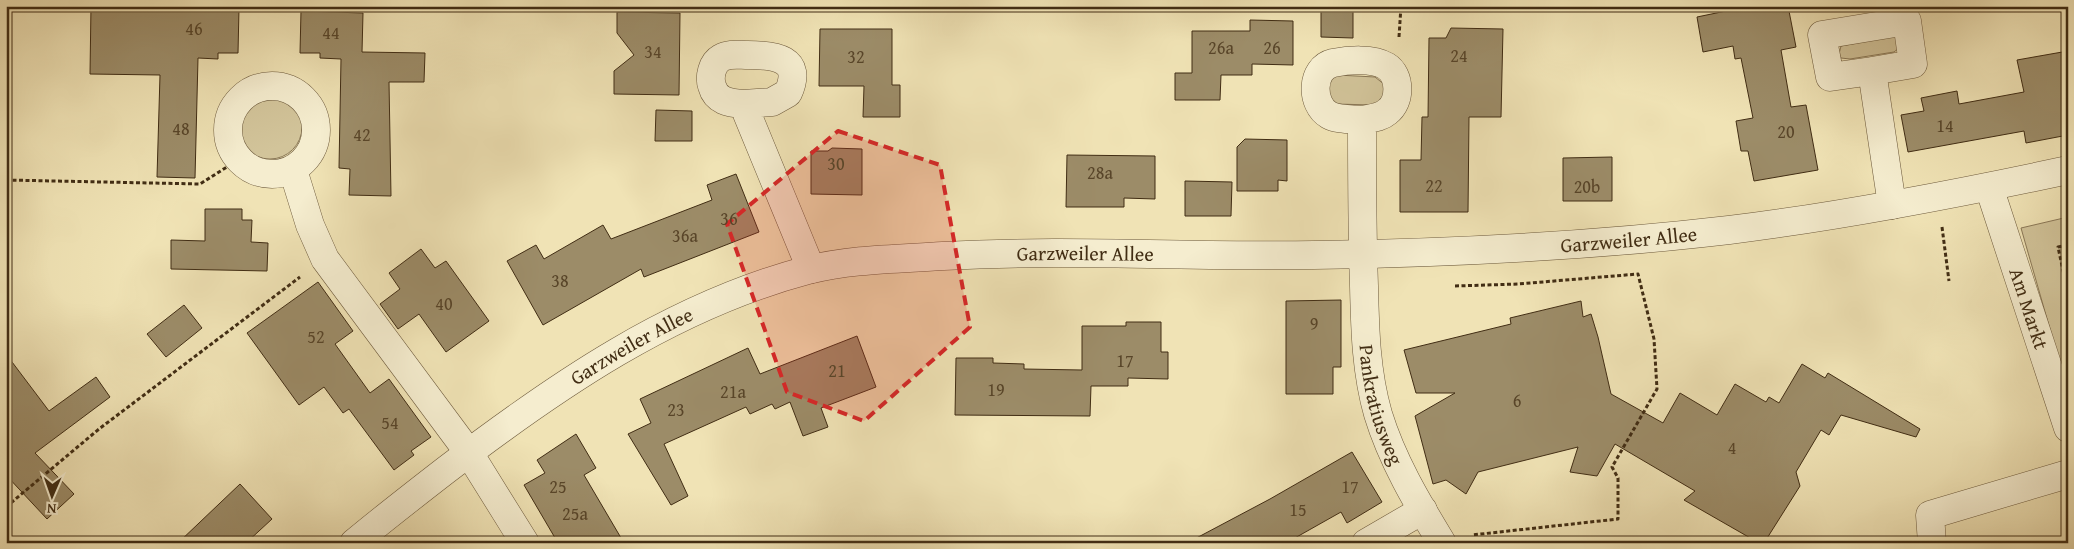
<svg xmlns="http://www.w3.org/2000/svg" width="2074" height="549" viewBox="0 0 2074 549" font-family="'Gentium Book Plus',serif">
  <rect width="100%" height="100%" fill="#f0e3b5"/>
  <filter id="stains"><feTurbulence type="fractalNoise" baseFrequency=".004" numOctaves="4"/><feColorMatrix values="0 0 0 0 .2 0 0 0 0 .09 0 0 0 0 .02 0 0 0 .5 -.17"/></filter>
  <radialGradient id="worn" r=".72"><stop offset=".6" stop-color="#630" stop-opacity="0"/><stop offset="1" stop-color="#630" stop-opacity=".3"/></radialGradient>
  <g fill="#d2c49a" stroke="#8a7857">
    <path d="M1894,36L1898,39L1899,48L1894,52L1850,59L1841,58L1839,54L1841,46Z"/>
    <path d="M1337,75L1375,77L1385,85L1384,97L1374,105L1335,104L1329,101L1326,83Z"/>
    <circle cx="270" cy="127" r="32"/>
    <path d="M2068,217V392L2021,228Z"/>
  </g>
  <g fill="#9c8c68" stroke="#412d14">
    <path d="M91,6L239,8L238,53H218V59L198,58L195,178L157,177L160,75L90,74Z"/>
    <path d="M1321,6H1353V38L1321,37Z"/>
    <path d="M1725,6H1788L1796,47L1781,50L1791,107L1806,105L1818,170L1754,181L1748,151H1741L1736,121L1753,118L1741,58L1735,59L1733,46L1703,52L1697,17L1726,11Z"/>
    <path d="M301,11L363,13L362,52L425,53L424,82H389L391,196L349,195L350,169L339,168L341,59L320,58V53H300Z"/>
    <path d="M617,12L680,13L679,95L614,94V71L634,55L617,33Z"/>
    <path d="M1250,20L1293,21V65L1252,64V75H1221L1220,100H1175V73H1192V31H1250Z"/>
    <path d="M1451,28L1503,29L1501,117H1469L1468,212H1400V160H1421L1422,117H1428L1429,38H1446Z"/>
    <path d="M820,29H892V85H900V117H863L864,86H819Z"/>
    <path d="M2068,51V135L2026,143L2024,131L1908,152L1901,115L1924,111L1921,98L1957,91L1959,104L2024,92L2017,60Z"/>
    <path d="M656,110L692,111V141H655Z"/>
    <path d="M1245,139L1287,140V181L1278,180V191H1237V147Z"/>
    <path d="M832,148L862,149V195L811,194V151H828Z"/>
    <path d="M1067,155L1155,156V199L1124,198V207H1066Z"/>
    <path d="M1612,157V201H1563V158Z"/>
    <path d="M736,174L759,232L644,277L641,269L543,325L507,261L536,245L544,259L603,225L611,239L712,200L707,185Z"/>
    <path d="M1185,181L1232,182L1231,216H1185Z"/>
    <path d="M205,209H242V220H252L251,242L268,243L267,271L171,269V240L205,241Z"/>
    <path d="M421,249L435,268L446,261L489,321L446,352L419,314L398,329L380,304L400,289L389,273Z"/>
    <path d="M318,282L353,331L335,344L370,393L389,379L431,437L411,451L414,455L394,470L349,409L343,413L324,387L299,405L247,333Z"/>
    <path d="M1341,300V367H1333V394H1286V301Z"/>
    <path d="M1581,301L1583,317L1591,314L1598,337L1611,394L1663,423L1680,393L1717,415L1735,384L1766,402L1769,397L1779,403L1802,364L1825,378L1828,373L1920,429L1916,437L1841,415L1829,435L1821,430L1796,472L1800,486L1764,543H1759L1684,500L1695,491L1615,444L1597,476L1570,472L1578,447L1478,472L1466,494L1446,480L1433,484L1415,416L1455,393H1416L1404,350L1511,324L1510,318Z"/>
    <path d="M184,305L202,328L166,357L147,334Z"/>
    <path d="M1126,322H1161V352H1168V379L1128,378V386H1091L1090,416L955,415L956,358H993V363L1024,364V369L1082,370V326H1126Z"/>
    <path d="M857,336L876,387L821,408L828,427L803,436L790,402L775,409L772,404L750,414L746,407L664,444L688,496L671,505L628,434L651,423L640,399L748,348L760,374Z"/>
    <path d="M6,354L49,411L96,377L110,397L35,453L74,494L47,519L6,475Z"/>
    <path d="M576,434L596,468L584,475L624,543H558L524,485L545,473L537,460Z"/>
    <path d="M1352,452L1382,502L1347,523L1341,512L1286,543H1187L1270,499Z"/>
    <path d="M240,484L272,519L246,543H178Z"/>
  </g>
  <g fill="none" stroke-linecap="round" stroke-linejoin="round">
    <defs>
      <g id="street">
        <path d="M1872,71L1830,77L1822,35L1907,21L1913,64L1872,71L1892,205"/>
        <circle cx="272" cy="130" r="44"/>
        <path d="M743,104C729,103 716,101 712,86C709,77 712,63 721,58C729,53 739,55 748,55C774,55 804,58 788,93L772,102L743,104L811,269"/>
        <path id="s1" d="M1362,120C1351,119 1338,120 1329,115C1310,104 1311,68 1333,63C1348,60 1373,58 1386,66C1401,75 1401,102 1387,112C1380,118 1371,118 1362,120C1362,175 1362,231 1364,286C1365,330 1366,372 1378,414C1392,460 1417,502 1442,543"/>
        <path d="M293,170L310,225L325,259L469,453L525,543"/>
        <path id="s2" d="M1989,187L2068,428"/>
        <path id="s3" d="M354,543C384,518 415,494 446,470C556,386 672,306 808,270C851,259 898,259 943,256C1066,249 1190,257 1314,255C1452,253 1592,246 1729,230C1843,216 1956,194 2068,170"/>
        <path d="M1366,543L1423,510"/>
        <path d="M1932,543L1930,515L2068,474"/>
      </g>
    </defs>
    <use href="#street" stroke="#6d5a3c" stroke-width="29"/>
    <g stroke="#412d14" stroke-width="3" stroke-dasharray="4 2.5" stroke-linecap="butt">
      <path d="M1399,37L1401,6"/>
      <path d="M6,180L200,184L238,160"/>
      <path d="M1942,227L1949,281"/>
      <path d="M2068,245L2058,247L2068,294"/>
      <path d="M1455,286L1518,284L1638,274L1654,339L1657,389L1612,467L1618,478V519L1472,535"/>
      <path d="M6,507L99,429L300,277"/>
      <path d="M936,543H939"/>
    </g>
    <use href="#street" stroke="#f5edcf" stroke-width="28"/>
  </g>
  <path fill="#d62828" fill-opacity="0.2" stroke="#d62828" stroke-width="4" stroke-dasharray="10 6" stroke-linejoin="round" d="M838,131L940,165L970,327L864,421L787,392L727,224Z"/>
  <g text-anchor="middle" stroke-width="4.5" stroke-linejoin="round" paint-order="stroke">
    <g font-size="18" fill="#584529">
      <text x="194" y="35">46</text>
      <text x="331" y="39">44</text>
      <text x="1221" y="54">26a</text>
      <text x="1272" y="54">26</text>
      <text x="653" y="58">34</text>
      <text x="1459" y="62">24</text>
      <text x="856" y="63">32</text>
      <text x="1945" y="132">14</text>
      <text x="181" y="135">48</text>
      <text x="1786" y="138">20</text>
      <text x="362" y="141">42</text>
      <text x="836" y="170">30</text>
      <text x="1100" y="179">28a</text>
      <text x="1434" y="192">22</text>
      <text x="1587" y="193">20b</text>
      <text x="729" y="225">36</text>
      <text x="685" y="242">36a</text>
      <text x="560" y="287">38</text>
      <text x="444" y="310">40</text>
      <text x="1314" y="330">9</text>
      <text x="316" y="343">52</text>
      <text x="1125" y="367">17</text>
      <text x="837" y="377">21</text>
      <text x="996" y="396">19</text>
      <text x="733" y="398">21a</text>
      <text x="1517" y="407">6</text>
      <text x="676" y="416">23</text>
      <text x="390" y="429">54</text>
      <text x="1732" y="454">4</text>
      <text x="558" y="493">25</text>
      <text x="1350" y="493">17</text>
      <text x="1298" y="516">15</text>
      <text x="575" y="520">25a</text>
    </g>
    <g font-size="20" fill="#412d14" stroke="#f5edcf">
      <text dy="7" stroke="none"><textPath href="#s3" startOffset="1356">Garzweiler Allee</textPath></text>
      <text dy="7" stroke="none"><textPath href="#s3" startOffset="812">Garzweiler Allee</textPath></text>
      <text dy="7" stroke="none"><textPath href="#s2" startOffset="128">Am Markt</textPath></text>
      <text dy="7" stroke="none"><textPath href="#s3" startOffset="341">Garzweiler Allee</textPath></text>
      <text dy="7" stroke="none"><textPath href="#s1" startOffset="518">Pankratiusweg</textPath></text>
    </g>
  </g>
  <rect width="2074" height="549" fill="none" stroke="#f0e3b5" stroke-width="25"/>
  <rect x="8" y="8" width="2059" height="534" fill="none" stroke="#412d14" stroke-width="2.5"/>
  <rect x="12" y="12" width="2049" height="524" fill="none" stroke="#412d14"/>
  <g transform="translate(52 496) rotate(182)" stroke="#f5edcf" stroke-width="4" paint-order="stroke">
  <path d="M0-4L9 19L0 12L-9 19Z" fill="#412d14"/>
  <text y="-8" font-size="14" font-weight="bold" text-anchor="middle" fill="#412d14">N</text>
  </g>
  <rect width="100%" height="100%" filter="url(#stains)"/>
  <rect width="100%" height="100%" fill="url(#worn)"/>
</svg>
